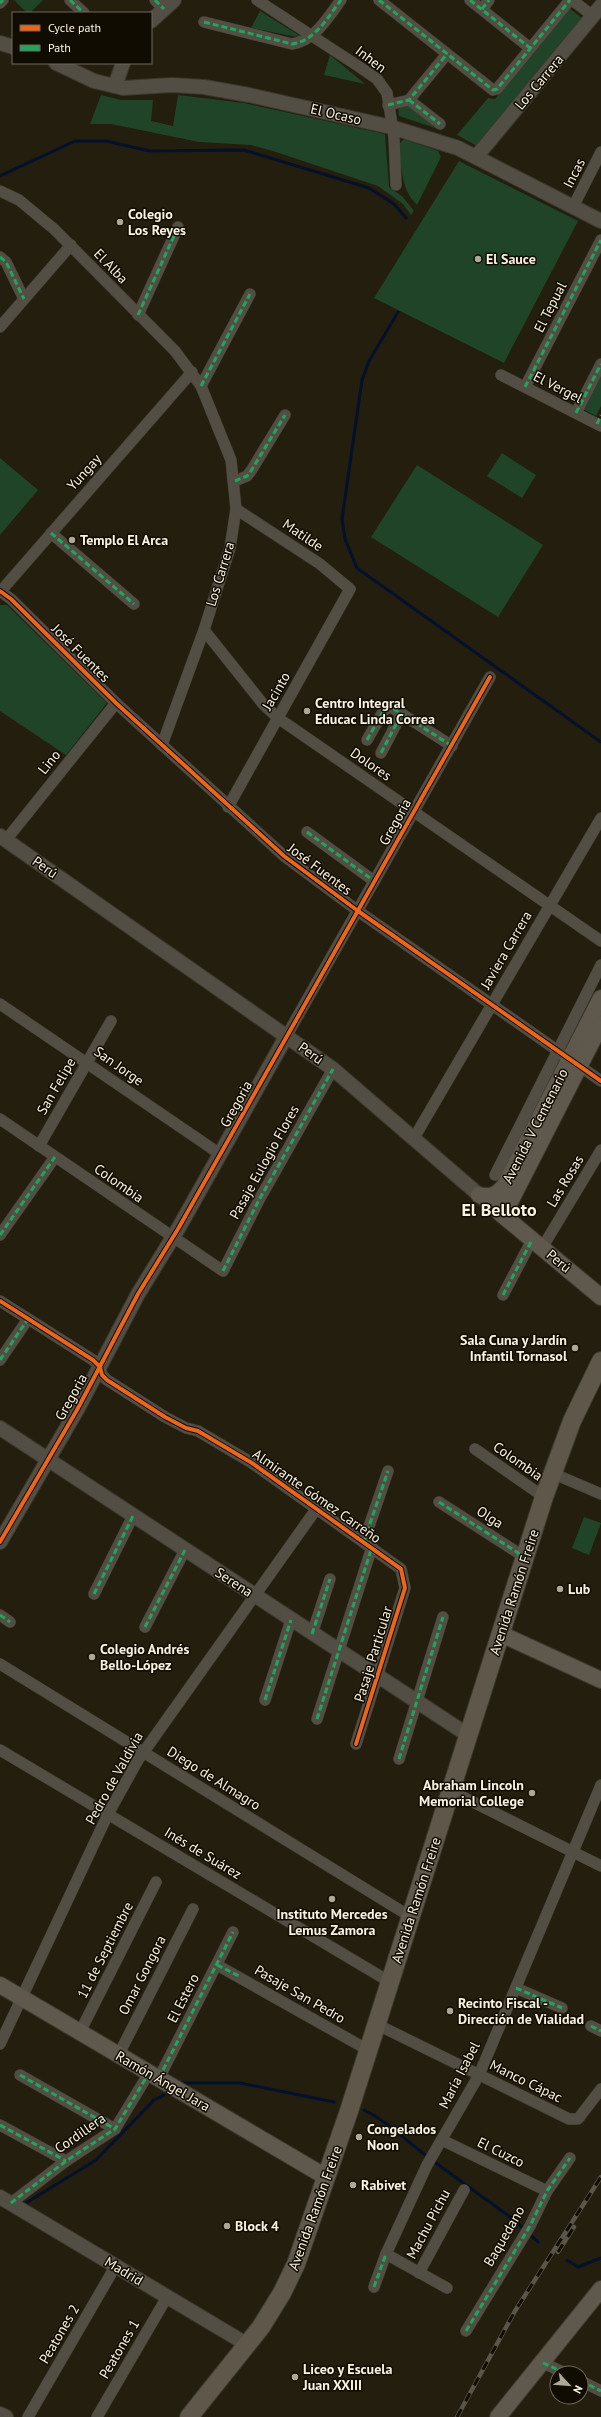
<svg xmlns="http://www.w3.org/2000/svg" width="601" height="2417" viewBox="0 0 601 2417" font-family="'PT Sans',sans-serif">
  <rect width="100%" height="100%" fill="#231e0d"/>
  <g fill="#204427">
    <path d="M14,0H43L30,13H27Z"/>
    <path d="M569,8L583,19L477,146L457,135L488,98L495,99Z"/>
    <path d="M260,11L300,36L297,37L251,28Z"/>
    <path d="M330,55L365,84L324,75Z"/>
    <path d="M101,95L121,100H153L151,121L173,126L178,95L244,103L385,134L389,187L403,197L414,211L411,215L403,204L378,186L276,152L251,145L199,142L111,124H90Z"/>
    <path d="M406,103L438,129L399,116L398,105Z"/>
    <path d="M404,139L438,151L441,157L417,205C401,190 401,165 399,144Z"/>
    <path d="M459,161L578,221L504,363L374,298Z"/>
    <path d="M601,375V406L596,416L583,409Z"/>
    <path d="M502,453L536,475L522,498L487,476Z"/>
    <path d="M0,458L38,490L0,535Z"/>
    <path d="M417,465L543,545L498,617L371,537Z"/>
    <path d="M0,605H7L107,703L66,755L0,711Z"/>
    <path d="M584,1517L601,1523L589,1555L572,1548Z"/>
  </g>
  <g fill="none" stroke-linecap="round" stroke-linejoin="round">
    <g stroke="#03112c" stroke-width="3">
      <path d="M0,176L75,141H106L150,151L244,150L369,188L394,204L406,218"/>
      <path d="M398,312L369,361L362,380L342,519L345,539L357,568L601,742"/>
      <path d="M179,2083H240L334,2102"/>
      <path d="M364,2110C389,2122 406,2141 428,2157"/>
      <path d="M433,2161L513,2219L538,2242"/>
      <path d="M26,2203L96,2160L154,2100L164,2095"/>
      <path d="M567,2260L578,2267L601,2258"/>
    </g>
    <defs>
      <g id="minor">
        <path d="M70,0L84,13"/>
        <path d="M155,0L164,9"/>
        <path d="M257,0L358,66L377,79L387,93L394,137L396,185"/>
        <path d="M379,0L493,90L497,89L570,0"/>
        <path d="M470,0L530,48"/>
        <path d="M572,0L593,16"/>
        <path d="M0,3L3,0"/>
        <path d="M482,9L489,0"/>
        <path d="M204,22L292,44C315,41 328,17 341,0"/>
        <path d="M409,100L440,124"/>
        <path d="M388,105L409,100L447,54"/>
        <path d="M0,191L19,200L54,229L175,351L201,386L231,460L236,509L230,548L204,630L162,745"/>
        <path d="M573,207L601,152"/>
        <path d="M0,257L6,262L24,299"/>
        <path d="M138,315L178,227"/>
        <path d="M0,327L71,245"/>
        <path d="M501,375L601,426"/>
        <path d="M201,386L250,294"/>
        <path d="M525,387L601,240"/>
        <path d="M576,413L601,364"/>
        <path d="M235,481L247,476L251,471L285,415"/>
        <path d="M51,533L134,604"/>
        <path d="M0,591L11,599L116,703L284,856L358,911L601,1081"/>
        <path d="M0,592L192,372"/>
        <path d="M204,630L263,704L278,718L601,941"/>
        <path d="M367,740L384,710L391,707L452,746"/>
        <path d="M381,753L402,713"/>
        <path d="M228,807L350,589L320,564L236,509"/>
        <path d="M307,832L374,881"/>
        <path d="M6,840L116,703"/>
        <path d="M0,1004L220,1154"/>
        <path d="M287,1035L490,677"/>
        <path d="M0,1119L223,1271L259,1200L333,1069"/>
        <path d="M414,1138L601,818"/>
        <path d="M39,1146L111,1021"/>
        <path d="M495,1175L601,965"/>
        <path d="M0,1235L55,1157"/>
        <path d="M542,1248L601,1150"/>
        <path d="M503,1295L532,1240"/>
        <path d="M0,1301L93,1360L100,1367L102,1375L107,1380L165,1417L186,1428L198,1431L252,1463L401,1569L405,1588L356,1744"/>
        <path d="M0,1360L28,1319"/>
        <path d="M475,1449L544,1497"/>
        <path d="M552,1473L601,1494"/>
        <path d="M439,1502L526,1558"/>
        <path d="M364,1541L388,1471"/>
        <path d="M94,1594L133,1516"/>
        <path d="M0,1615L10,1622"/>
        <path d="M145,1627L185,1550"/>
        <path d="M312,1634L330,1579"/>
        <path d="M0,1664L411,1917"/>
        <path d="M265,1700L291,1620"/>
        <path d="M317,1719L372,1547"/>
        <path d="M0,1750L390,1982"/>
        <path d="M399,1759L443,1617"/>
        <path d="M451,1791L601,1866"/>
        <path d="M217,1965L368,2050"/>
        <path d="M516,1988L562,2008"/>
        <path d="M376,2024L569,2119H578L601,2089"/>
        <path d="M591,2026L601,2031"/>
        <path d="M80,2032L156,1882"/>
        <path d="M0,2044L108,1814L138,1760L317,1508"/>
        <path d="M119,2054L193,1909"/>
        <path d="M20,2075L115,2129"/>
        <path d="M159,2078L233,1932"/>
        <path d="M0,2125L66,2161"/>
        <path d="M442,2140L547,2191"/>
        <path d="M11,2203L66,2161L115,2129L149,2073"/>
        <path d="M386,2254L447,2288"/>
        <path d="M419,2273L464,2190"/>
        <path d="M374,2287L386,2254L427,2165L479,2075L601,1785"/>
        <path d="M466,2331L530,2226L547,2191L570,2158"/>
        <path d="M543,2363L565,2373"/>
        <path d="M581,2381L601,2391"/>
        <path d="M28,2417L115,2267"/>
        <path d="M97,2417L167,2297"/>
      </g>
      <g id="tertiary">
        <path d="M151,21L174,0"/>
        <path d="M0,43L13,47"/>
        <path d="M56,63L94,81L123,88L172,85L204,87L249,95L391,127L458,148L601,221"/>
        <path d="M115,86L123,63"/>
        <path d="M476,157L601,6"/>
        <path d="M0,836L333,1069L500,1213"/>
        <path d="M0,1428L468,1735"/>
        <path d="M0,1542L77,1410L138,1294L178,1229L287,1035"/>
        <path d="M0,2197L248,2345"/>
        <path d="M0,2414L6,2417"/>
      </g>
      <g id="secondary">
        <path d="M601,998L507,1181L500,1198V1213L601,1297"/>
        <path d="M479,1195C491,1198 497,1195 505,1185"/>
        <path d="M506,1218L510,1202L601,1024"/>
        <path d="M501,1634L601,1680"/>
        <path d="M0,1985L326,2177"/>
        <path d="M498,2417L601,2289"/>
      </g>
      <path id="primary" d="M189,2417L261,2327L282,2293L296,2264L349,2111L544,1497L572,1421L601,1361"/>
    </defs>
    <use href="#minor" stroke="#3b372c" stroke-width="12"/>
    <use href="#tertiary" stroke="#3b372c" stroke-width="16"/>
    <use href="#secondary" stroke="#3b372c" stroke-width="18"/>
    <use href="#primary" stroke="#3b372c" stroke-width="20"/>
    <use href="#minor" stroke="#534e43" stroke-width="11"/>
    <use href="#tertiary" stroke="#534e43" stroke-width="14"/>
    <use href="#secondary" stroke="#5e584d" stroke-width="16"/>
    <use href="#primary" stroke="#60574b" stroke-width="18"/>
    <defs>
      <g id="rail">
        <path d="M558,2252L574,2227"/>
        <path d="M457,2417L515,2311L601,2177"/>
      </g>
    </defs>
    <use href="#rail" stroke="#5a5549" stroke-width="4.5"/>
    <use href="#rail" stroke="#110c02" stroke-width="3" stroke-dasharray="9" stroke-linecap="butt"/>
    <g stroke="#20a55d" stroke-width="3" stroke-dasharray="6 3" stroke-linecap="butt">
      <path d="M70,0L84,13"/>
      <path d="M155,0L164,9"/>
      <path d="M379,0L493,90L497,89L570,0"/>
      <path d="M470,0L530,48"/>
      <path d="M0,3L3,0"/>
      <path d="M482,9L489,0"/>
      <path d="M204,22L292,44C315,41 328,17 341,0"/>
      <path d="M409,100L440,124"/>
      <path d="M388,105L409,100L447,54"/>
      <path d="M0,257L6,262L24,299"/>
      <path d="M138,315L178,227"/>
      <path d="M201,386L250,294"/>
      <path d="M525,387L601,240"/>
      <path d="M576,413L601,364"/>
      <path d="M597,424L601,415"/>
      <path d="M235,481L247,476L251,471L285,415"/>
      <path d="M51,533L134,604"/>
      <path d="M367,740L384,710L391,707L452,746"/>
      <path d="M381,753L402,713"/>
      <path d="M307,832L374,881"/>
      <path d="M0,1235L55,1157"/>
      <path d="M223,1271L259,1200L333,1069"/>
      <path d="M503,1295L532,1240"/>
      <path d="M0,1360L28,1319"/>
      <path d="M439,1502L526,1558"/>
      <path d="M364,1541L388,1471"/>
      <path d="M94,1594L133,1516"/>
      <path d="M0,1615L10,1622"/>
      <path d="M145,1627L185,1550"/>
      <path d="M312,1634L330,1579"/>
      <path d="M265,1700L291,1620"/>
      <path d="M317,1719L372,1547"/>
      <path d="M399,1759L443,1617"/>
      <path d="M217,1965L241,1977"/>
      <path d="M516,1988L562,2008"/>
      <path d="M591,2026L601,2031"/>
      <path d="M20,2075L115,2129"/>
      <path d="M159,2078L233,1932"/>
      <path d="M0,2125L66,2161"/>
      <path d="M11,2203L66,2161L115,2129L149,2073"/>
      <path d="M374,2287L386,2254"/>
      <path d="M466,2331L530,2226L547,2191L570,2158"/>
      <path d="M543,2363L565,2373"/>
      <path d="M581,2381L601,2391"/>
    </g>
    <defs>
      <g id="cycleway">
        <path d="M0,591L11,599L116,703L284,856L358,911L601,1081"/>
        <path d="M0,1301L93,1360L100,1367L102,1375L107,1380L165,1417L186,1428L198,1431L252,1463L401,1569L405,1588L356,1744"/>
        <path d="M0,1542L77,1410L138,1294L178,1229L490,677"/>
      </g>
    </defs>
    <use href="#cycleway" stroke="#110c02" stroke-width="6"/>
    <use href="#cycleway" stroke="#eb651d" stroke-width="4"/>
  </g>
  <g fill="#afa897" stroke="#110c02" stroke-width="1.5">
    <circle cx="120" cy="222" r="4"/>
    <circle cx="478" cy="259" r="4"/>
    <circle cx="72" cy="540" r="4"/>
    <circle cx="307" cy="711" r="4"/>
    <circle cx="575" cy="1348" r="4"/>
    <circle cx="560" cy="1589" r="4"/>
    <circle cx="92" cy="1657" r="4"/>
    <circle cx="532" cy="1793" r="4"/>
    <circle cx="332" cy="1899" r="4"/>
    <circle cx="450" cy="2011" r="4"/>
    <circle cx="359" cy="2137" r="4"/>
    <circle cx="353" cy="2185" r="4"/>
    <circle cx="227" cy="2226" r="4"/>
    <circle cx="295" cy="2377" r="4"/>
  </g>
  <g text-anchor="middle" stroke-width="3" stroke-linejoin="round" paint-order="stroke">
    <g font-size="14" fill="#faf3e2" stroke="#110c02">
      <text transform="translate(371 59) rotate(37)" y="5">Inhen</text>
      <text transform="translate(539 82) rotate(-50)" y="5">Los Carrera</text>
      <text transform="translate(336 114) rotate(13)" y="5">El Ocaso</text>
      <text transform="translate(574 173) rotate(-63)" y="5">Incas</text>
      <text transform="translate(111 266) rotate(46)" y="5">El Alba</text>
      <text transform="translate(550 307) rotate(-63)" y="5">El Tepual</text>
      <text transform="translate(558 387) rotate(27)" y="5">El Vergel</text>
      <text transform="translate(84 472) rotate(-48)" y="5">Yungay</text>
      <text transform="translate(303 535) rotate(34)" y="5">Matilde</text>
      <text transform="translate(220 574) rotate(-73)" y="5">Los Carrera</text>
      <text transform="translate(81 653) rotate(45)" y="5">José Fuentes</text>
      <text transform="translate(276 691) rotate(-60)" y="5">Jacinto</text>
      <text transform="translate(49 762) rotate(-51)" y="5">Lino</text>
      <text transform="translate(371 764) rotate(35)" y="5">Dolores</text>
      <text transform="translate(395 822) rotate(-61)" y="5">Gregoria</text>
      <text transform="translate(45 867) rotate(35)" y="5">Perú</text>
      <text transform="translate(320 869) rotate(37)" y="5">José Fuentes</text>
      <text transform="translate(506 950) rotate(-60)" y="5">Javiera Carrera</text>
      <text transform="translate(311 1053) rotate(36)" y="5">Perú</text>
      <text transform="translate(119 1066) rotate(35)" y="5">San Jorge</text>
      <text transform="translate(56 1086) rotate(-60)" y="5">San Felipe</text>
      <text transform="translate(236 1104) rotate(-61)" y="5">Gregoria</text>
      <text transform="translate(535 1126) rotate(-63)" y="5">Avenida V Centenario</text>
      <text transform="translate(264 1162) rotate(-61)" y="5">Pasaje Eulogio Flores</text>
      <text transform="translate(565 1181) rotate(-59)" y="5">Las Rosas</text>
      <text transform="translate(119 1183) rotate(35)" y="5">Colombia</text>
      <text transform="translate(559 1261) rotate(40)" y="5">Perú</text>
      <text transform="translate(71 1397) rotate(-61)" y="5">Gregoria</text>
      <text transform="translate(518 1461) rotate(35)" y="5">Colombia</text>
      <text transform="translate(317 1496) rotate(35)" y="5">Almirante Gómez Carreño</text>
      <text transform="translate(490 1517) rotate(33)" y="5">Olga</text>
      <text transform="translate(234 1582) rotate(33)" y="5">Serena</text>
      <text transform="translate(514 1592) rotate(-72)" y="5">Avenida Ramón Freire</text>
      <text transform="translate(373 1654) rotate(-73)" y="5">Pasaje Particular</text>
      <text transform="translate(114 1778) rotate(-61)" y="5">Pedro de Valdivia</text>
      <text transform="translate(214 1778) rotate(32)" y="5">Diego de Almagro</text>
      <text transform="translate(203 1853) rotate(31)" y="5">Inés de Suárez</text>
      <text transform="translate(416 1900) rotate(-72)" y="5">Avenida Ramón Freire</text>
      <text transform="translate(105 1950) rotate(-63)" y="5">11 de Septiembre</text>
      <text transform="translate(142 1975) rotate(-63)" y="5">Omar Gongora</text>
      <text transform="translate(300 1994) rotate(30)" y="5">Pasaje San Pedro</text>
      <text transform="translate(183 1998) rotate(-63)" y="5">El Estero</text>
      <text transform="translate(459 2075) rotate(-63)" y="5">María Isabel</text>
      <text transform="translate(163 2081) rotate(30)" y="5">Ramón Ángel Jara</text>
      <text transform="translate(526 2081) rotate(26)" y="5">Manco Cápac</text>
      <text transform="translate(80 2133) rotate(-35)" y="5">Cordillera</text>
      <text transform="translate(501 2152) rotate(26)" y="5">El Cuzco</text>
      <text transform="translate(315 2208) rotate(-70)" y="5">Avenida Ramón Freire</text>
      <text transform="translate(428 2224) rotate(-62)" y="5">Machu Pichu</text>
      <text transform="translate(504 2236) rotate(-60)" y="5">Baquedano</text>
      <text transform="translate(124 2271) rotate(31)" y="5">Madrid</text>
      <text transform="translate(59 2334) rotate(-60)" y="5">Peatones 2</text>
      <text transform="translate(119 2349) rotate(-60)" y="5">Peatones 1</text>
    </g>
    <g font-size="14" font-weight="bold" fill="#faf3e2" stroke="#110c02" text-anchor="start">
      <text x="128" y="219">Colegio<tspan x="128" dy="16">Los Reyes</tspan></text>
      <text x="486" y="264">El Sauce</text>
      <text x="80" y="545">Templo El Arca</text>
      <text x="315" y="708">Centro Integral<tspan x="315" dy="16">Educac Linda Correa</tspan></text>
      <text x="567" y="1345" text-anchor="end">Sala Cuna y Jardín<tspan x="567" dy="16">Infantil Tornasol</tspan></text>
      <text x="568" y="1594">Lub</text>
      <text x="100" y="1654">Colegio Andrés<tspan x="100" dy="16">Bello-López</tspan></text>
      <text x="524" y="1790" text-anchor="end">Abraham Lincoln<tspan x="524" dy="16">Memorial College</tspan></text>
      <text x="332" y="1919" text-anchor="middle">Instituto Mercedes<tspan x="332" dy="16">Lemus Zamora</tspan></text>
      <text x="458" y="2008">Recinto Fiscal -<tspan x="458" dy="16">Dirección de Vialidad</tspan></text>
      <text x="367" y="2134">Congelados<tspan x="367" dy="16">Noon</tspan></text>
      <text x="361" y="2190">Rabivet</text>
      <text x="235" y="2231">Block 4</text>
      <text x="303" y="2374">Liceo y Escuela<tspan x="303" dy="16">Juan XXIII</tspan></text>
    </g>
    <g font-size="18" font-weight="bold" fill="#faf3e2" stroke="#110c02">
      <text x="499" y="1216">El Belloto</text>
    </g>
  </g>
  <rect x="12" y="12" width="140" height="52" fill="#110c02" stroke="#6e685c"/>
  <rect x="20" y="25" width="20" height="6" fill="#eb651d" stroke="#6e685c"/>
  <text x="48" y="32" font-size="12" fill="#faf3e2">Cycle path</text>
  <rect x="20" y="45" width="20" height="6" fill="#20a55d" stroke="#6e685c"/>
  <text x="48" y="52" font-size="12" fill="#faf3e2">Path</text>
  <g transform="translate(569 2385) rotate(116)"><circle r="19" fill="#110c02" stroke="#6e685c"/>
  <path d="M0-3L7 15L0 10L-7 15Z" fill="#afa897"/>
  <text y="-6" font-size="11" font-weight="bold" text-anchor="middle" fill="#faf3e2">N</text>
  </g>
</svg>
